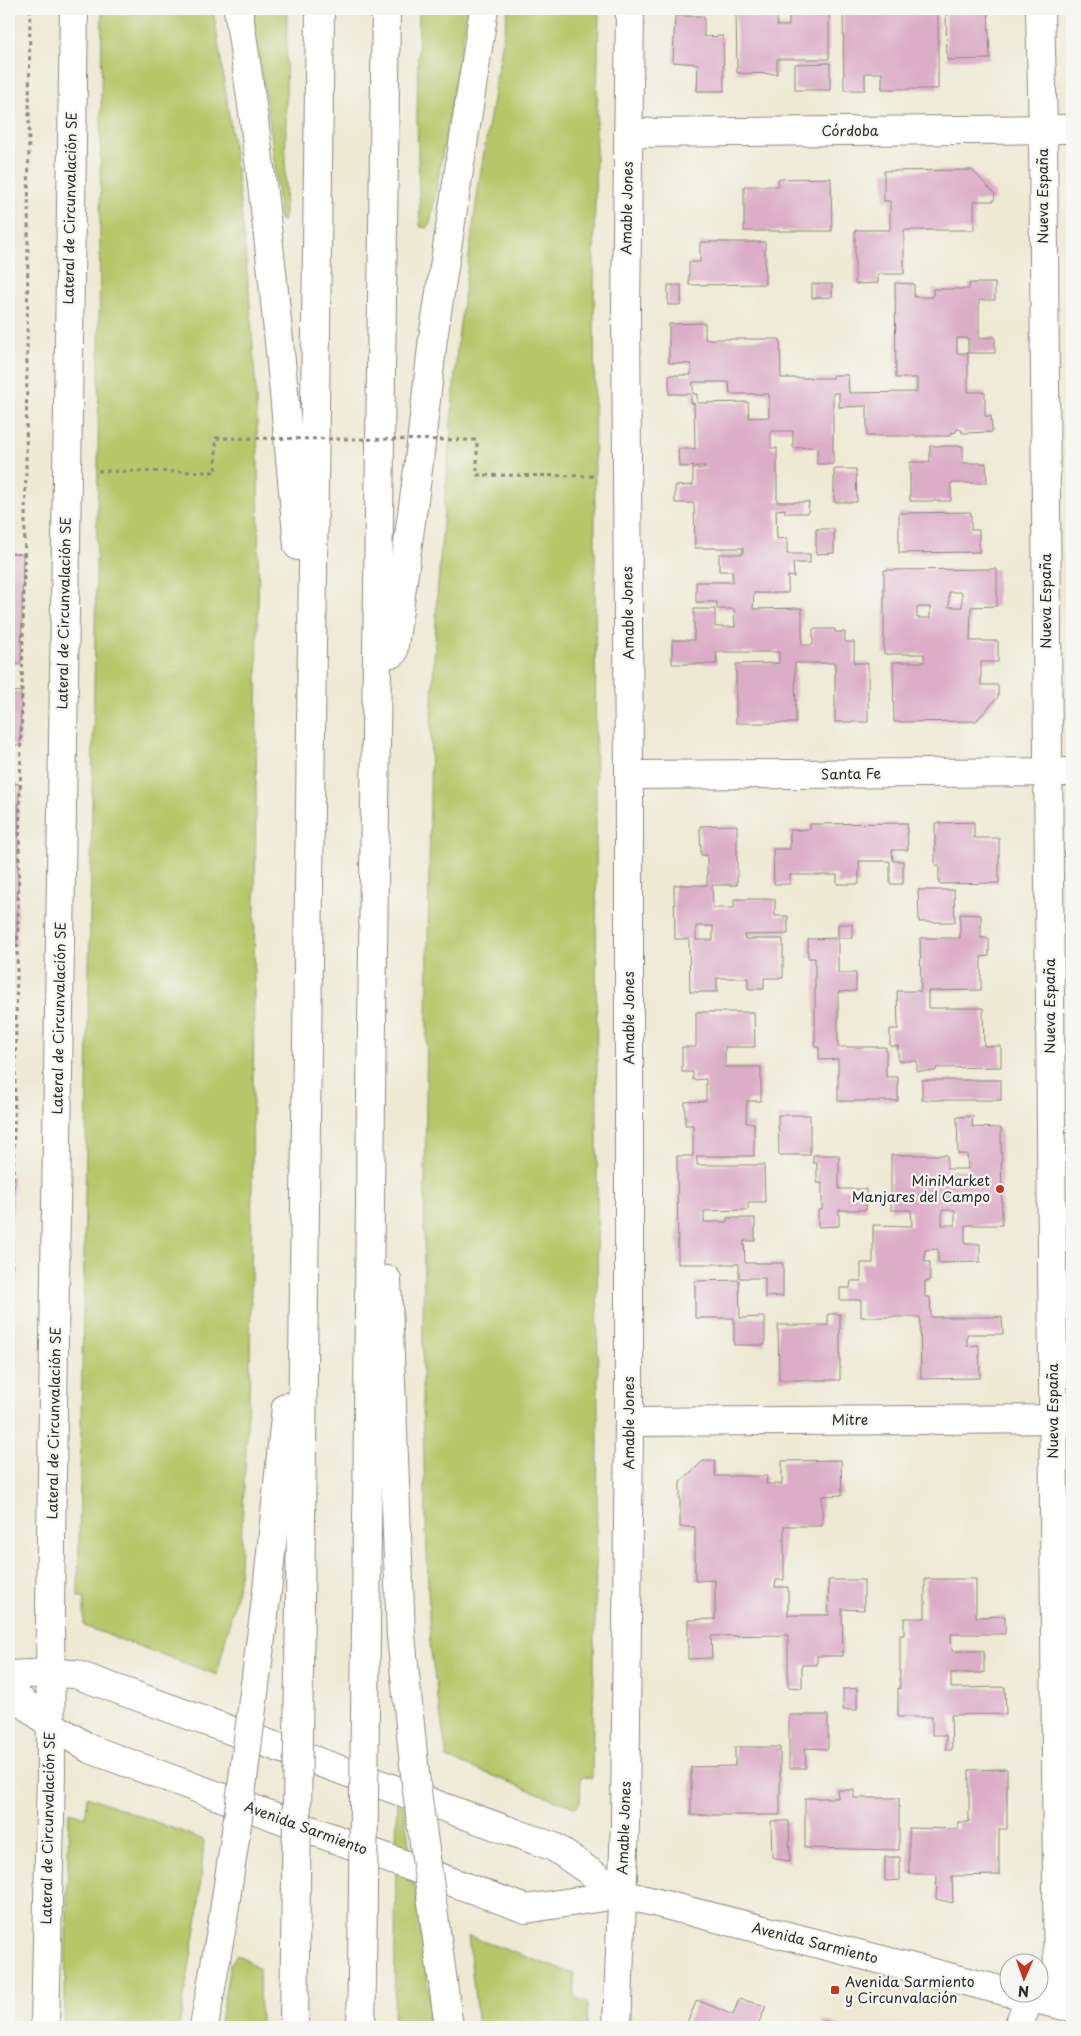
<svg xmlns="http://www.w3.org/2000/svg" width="1081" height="2036" viewBox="0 0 1081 2036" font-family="'Playpen Sans',sans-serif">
  <rect width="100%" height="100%" fill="#f6f6f2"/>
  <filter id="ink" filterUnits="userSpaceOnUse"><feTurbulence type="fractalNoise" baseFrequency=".02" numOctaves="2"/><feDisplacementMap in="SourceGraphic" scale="10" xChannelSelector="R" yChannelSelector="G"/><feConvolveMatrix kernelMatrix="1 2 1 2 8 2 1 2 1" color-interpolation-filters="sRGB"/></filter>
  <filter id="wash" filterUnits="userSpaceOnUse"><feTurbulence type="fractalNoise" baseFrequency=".0096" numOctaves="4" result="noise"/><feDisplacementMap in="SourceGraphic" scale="20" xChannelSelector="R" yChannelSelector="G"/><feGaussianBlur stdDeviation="1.12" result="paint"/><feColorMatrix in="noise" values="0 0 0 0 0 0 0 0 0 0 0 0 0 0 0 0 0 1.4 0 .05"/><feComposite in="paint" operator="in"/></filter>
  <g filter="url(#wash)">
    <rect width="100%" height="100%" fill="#ede9d3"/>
    <g fill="#b7c76a" stroke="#71794a">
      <path d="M102,9H213C234,138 250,268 256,399C259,467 259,535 258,603L250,1375L239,1582L217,1675L84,1626V1597H78L98,464Z"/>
      <path d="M252,9H287L285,212L283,222L280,220L272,140Z"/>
      <path d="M419,9H468L430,224L427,228L421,227L420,224L417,118Z"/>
      <path d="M508,9H599L594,251L598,1447L592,1778L581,1777L580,1801L577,1807H574L447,1758L430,1646L422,1400L431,728L437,596L458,338L479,182Z"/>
      <path d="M397,1775L400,1778L434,2027H394Z"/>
      <path d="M87,1796L204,1840L198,1916L179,2027H64L69,1812L86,1817Z"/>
      <path d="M468,1936L574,1974L575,1998L587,2003V2027H478Z"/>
      <path d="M237,1955L259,1968L260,2027H219L230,1965Z"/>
    </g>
    <g id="blocks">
      <g fill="#dcadc7" fill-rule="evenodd">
        <path d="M736,9H777V26H789V9H829V59H777V74L737,73Z"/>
        <path d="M843,9H938V89H882V73H865V90H844Z"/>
        <path d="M946,9H988L990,59L947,60Z"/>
        <path d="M675,16H704V37L723,36L724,91H697L698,64L673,62Z"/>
        <path d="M830,63V90H795V64Z"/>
        <path d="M972,170L995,194L994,201H974V230H904V274H878V283L855,284V230H890V201H884V171Z"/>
        <path d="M831,178L832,231H744V186H778V179Z"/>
        <path d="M700,242H765V284L689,285V262H700Z"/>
        <path d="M895,283L914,284V297H933V289H969V283H995V300H979V338L995,337V353H968V338H957V353H968V392H985V416H991L992,432L962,433V430L957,429L956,432L951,433V436H867V406L839,407V393H833V464H817V447L793,448V431H771V448H777V502H809L808,513H785V509L776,510L777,539L787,538V554H810V563H793L794,577L788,576V593H754L753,609L802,608V645H813V629H835V632H845V642H854V663H868V722H835V663H795L796,723H736V664L779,663V652H716L717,664H672V640H694V609H715V627H735L734,609H717V602H696V582H733L732,571H719V554H743V548H695L694,503H675V486L693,485V468L705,469V466L679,467L678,449H695L694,403H691V394H669V375H691V364L669,363V324L705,323V339H780L781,378H833V375H848L849,393L917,392V378H896ZM693,382H729L730,394H769V417L749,418L748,402L697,403V394H693Z"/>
        <path d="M812,284H832V297L812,298Z"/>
        <rect x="668" y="285" width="13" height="20"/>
        <path d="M930,446H963V463H986L987,483H951V501H910V462H930Z"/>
        <path d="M834,469H856L857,502H834Z"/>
        <path d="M971,512V530H979V552L899,553V513Z"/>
        <path d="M816,529H834V553L816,554Z"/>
        <path d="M9,553L23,554L21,664H9Z"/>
        <path d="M997,569V606L971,607L970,641H998V662H981V685H998V697L976,721L894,722L893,662H924V654H884V570ZM949,592H962V607H949ZM917,607H930V618H917Z"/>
        <path d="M9,691L21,692L20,746L9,745Z"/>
        <path d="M9,783L19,784L17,946H9Z"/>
        <path d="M974,822V838H999V883L939,884V866L935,865V823Z"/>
        <path d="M907,823L908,850H892L893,861H903V884H890V861H859V884H837V875H790V884H774L773,849H790V830L810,829V824Z"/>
        <path d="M737,825V885H712L713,908H734V899H775V916H788V934L744,935L745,939H783V978H764V989H748V978H717V992H690L689,939H675L674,885H707V855H701L700,826ZM696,926H713V940H696Z"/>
        <path d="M918,890H954L955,922H919Z"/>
        <path d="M960,914L981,915V938H989V956L981,957V990L928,991V1008H983L984,1046H1001V1067L936,1068V1071H917V1061H898V1046H890V1029H898L897,991H921L920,938H960Z"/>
        <rect x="838" y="924" width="14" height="14"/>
        <path d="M838,938V973H856V991L838,992V1047H886V1077H898V1101H838V1059L819,1060V1047H815V958H808V939Z"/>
        <path d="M696,1012H754L755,1047H725V1067H761V1101H747L746,1123H754V1156H697V1165H764L765,1202H748V1210L704,1211V1222H727V1218H755V1241H744L745,1263H783V1296L765,1297V1278H739V1264H678L677,1156H693V1125H685V1102L706,1101V1079L693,1080V1072H682V1047H696Z"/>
        <rect x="922" y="1080" width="79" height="20"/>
        <path d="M778,1115H810V1155H779Z"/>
        <path d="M973,1116L972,1127L1001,1128L1002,1225H965V1244H980V1262L938,1263V1249L925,1250V1262H930V1281H925V1297H930L931,1317H1002L1003,1334H967V1346L979,1345L980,1378L921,1379L920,1317H861V1300H840V1288H850L851,1281H861V1263H873V1225L912,1226L911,1210H891V1155H947V1169H968L967,1154H958L957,1117ZM942,1210H955V1225H942Z"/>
        <path d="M813,1155H839V1189H866V1210H839V1226L818,1227V1210H822V1183H817V1163H813Z"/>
        <path d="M9,1176H13L12,1218H9Z"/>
        <path d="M739,1280L740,1318L765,1317V1345H734V1318H695V1281Z"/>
        <path d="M828,1314H840V1380H779L778,1325H828Z"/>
        <path d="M841,1460L842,1495L822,1496V1526H784V1580H776L775,1587H788V1615H829L828,1580H864V1610L842,1609L843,1656H817V1665H802V1688L788,1687V1635L711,1636L712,1658L688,1659V1620L715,1619V1580L695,1581V1527H680V1482L703,1461H715V1476H767L766,1484H782V1461Z"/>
        <path d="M925,1579H976V1617L1005,1616V1634H951L952,1651H984V1673H951V1688L1005,1687L1006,1714L951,1715L952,1750H946V1735H932V1717H898V1688L900,1689V1635H904V1618H925Z"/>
        <path d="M857,1688V1710H843V1689Z"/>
        <path d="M789,1715H828V1749L805,1748L806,1768H789Z"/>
        <path d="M735,1747H780V1815H691V1767L735,1766Z"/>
        <path d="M1007,1769V1829H999V1875L952,1876L953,1903L936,1899L937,1874H909V1828L958,1829V1822H969V1770Z"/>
        <path d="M837,1790H854V1798H899V1850L805,1848V1798H838Z"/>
        <path d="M771,1821H789L790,1862L772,1857Z"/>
        <path d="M885,1857H900V1880L885,1881Z"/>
        <path d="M739,1999L766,2006L757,2027H685L697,2000L733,2015Z"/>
        <path d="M824,2021L847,2027H821Z"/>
      </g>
    </g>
  </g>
  <g filter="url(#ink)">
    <use href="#blocks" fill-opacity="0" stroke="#8c8a7f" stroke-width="1"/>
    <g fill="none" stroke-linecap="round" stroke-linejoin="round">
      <defs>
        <g id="minor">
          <path d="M1040,9L1043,129L1058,2004"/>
          <path d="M628,133L1072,129"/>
          <path d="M629,775L1072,772"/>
          <path d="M629,1422L1072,1419"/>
          <path d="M622,1894L1008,1992"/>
          <path d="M1016,1994L1072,2008"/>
          <path d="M1018,2027L1030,1997"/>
        </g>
        <g id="tertiary">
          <path d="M9,1675L51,1673L75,1674L554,1847L622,1894"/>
          <path d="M9,1691L50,1724L90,1749L526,1909L622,1894"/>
          <path d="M45,2027L51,1774L50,1609L74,9"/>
          <path d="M617,2027L625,1825L629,1422V775L626,310L630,9"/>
        </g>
        <g id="motorway">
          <path d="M238,9C266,187 282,367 298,546"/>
          <path d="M393,653L418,470L433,338L484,9"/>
          <path d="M387,1280L401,1636"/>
          <path d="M267,1591L286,1407"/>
          <path d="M300,1602L320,9"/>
          <path d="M366,1625L371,1095L386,9"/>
          <path d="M446,2005L449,2027"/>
          <path d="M204,2027L222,1925"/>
          <path d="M294,2027L295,1951"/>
          <path d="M361,2027L362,1975"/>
        </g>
      </defs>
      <use href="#minor" stroke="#8c8a7f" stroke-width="30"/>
      <use href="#tertiary" stroke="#8c8a7f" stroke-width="30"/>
      <use href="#motorway" stroke="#8c8a7f" stroke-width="30"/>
      <path stroke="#8c8a7f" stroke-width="3" stroke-dasharray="4 4" stroke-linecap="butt" d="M9,1412L26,468L30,9"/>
      <use href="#minor" stroke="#fff" stroke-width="28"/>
      <use href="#tertiary" stroke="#fff" stroke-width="28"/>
      <use href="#motorway" stroke="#fff" stroke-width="28"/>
      <defs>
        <g id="motorway-bridge">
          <path d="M401,1636L416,1784L446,2005"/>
          <path d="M222,1925L238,1818L267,1591"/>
          <path d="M295,1951L300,1602"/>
          <path d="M362,1975L366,1625"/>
        </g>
      </defs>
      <use href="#motorway-bridge" stroke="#8c8a7f" stroke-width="30" stroke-linecap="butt"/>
      <path stroke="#8c8a7f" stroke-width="3" stroke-dasharray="4 4" stroke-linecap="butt" d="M98,471L216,472V438L477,440V475L596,476"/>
      <use href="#motorway-bridge" stroke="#fff" stroke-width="28"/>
    </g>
  </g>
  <g fill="#c8321e" stroke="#f6f6f2" stroke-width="2">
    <circle cx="1000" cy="1189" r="5"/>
    <rect x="830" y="1985" width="10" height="10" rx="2.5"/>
  </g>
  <g text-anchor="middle" stroke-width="4.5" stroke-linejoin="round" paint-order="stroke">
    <g font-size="14" fill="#2b2b2b" stroke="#f6f6f2">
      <text x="850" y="136">Córdoba</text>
      <text transform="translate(1043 196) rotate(-90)" y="5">Nueva España</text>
      <text transform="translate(70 208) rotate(-89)" y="5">Lateral de Circunvalación SE</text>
      <text transform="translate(627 208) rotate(-89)" y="5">Amable Jones</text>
      <text transform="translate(1046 601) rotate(-90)" y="5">Nueva España</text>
      <text transform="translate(64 613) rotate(-89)" y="5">Lateral de Circunvalación SE</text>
      <text transform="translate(628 613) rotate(-91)" y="5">Amable Jones</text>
      <text transform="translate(851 774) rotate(-1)" y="5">Santa Fe</text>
      <text transform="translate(1050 1006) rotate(-90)" y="5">Nueva España</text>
      <text transform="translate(59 1018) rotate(-89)" y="5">Lateral de Circunvalación SE</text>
      <text transform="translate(629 1018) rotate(-90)" y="5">Amable Jones</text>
      <text transform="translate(1053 1411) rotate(-90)" y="5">Nueva España</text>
      <text x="850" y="1425">Mitre</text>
      <text transform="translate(54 1423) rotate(-89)" y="5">Lateral de Circunvalación SE</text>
      <text transform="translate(629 1423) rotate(-90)" y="5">Amable Jones</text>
      <text transform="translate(48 1828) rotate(-89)" y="5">Lateral de Circunvalación SE</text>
      <text transform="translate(306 1828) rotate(20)" y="5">Avenida Sarmiento</text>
      <text transform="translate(624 1828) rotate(-88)" y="5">Amable Jones</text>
      <text transform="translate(815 1943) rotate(14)" y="5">Avenida Sarmiento</text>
    </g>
    <g font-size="14" fill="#2b2b2b" stroke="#f6f6f2" text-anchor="end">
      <text x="990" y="1186">MiniMarket<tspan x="990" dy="16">Manjares del Campo</tspan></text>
      <text x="845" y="1987" text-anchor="start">Avenida Sarmiento<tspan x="845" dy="16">y Circunvalación</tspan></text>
    </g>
  </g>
  <rect width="1081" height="2036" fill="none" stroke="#f6f6f2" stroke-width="30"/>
  <g transform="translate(1024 1978) rotate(182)"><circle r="24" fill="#f6f6f2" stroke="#a5a5a2"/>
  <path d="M0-4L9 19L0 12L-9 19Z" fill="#c8321e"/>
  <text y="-8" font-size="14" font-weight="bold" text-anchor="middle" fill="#2b2b2b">N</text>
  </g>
</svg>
